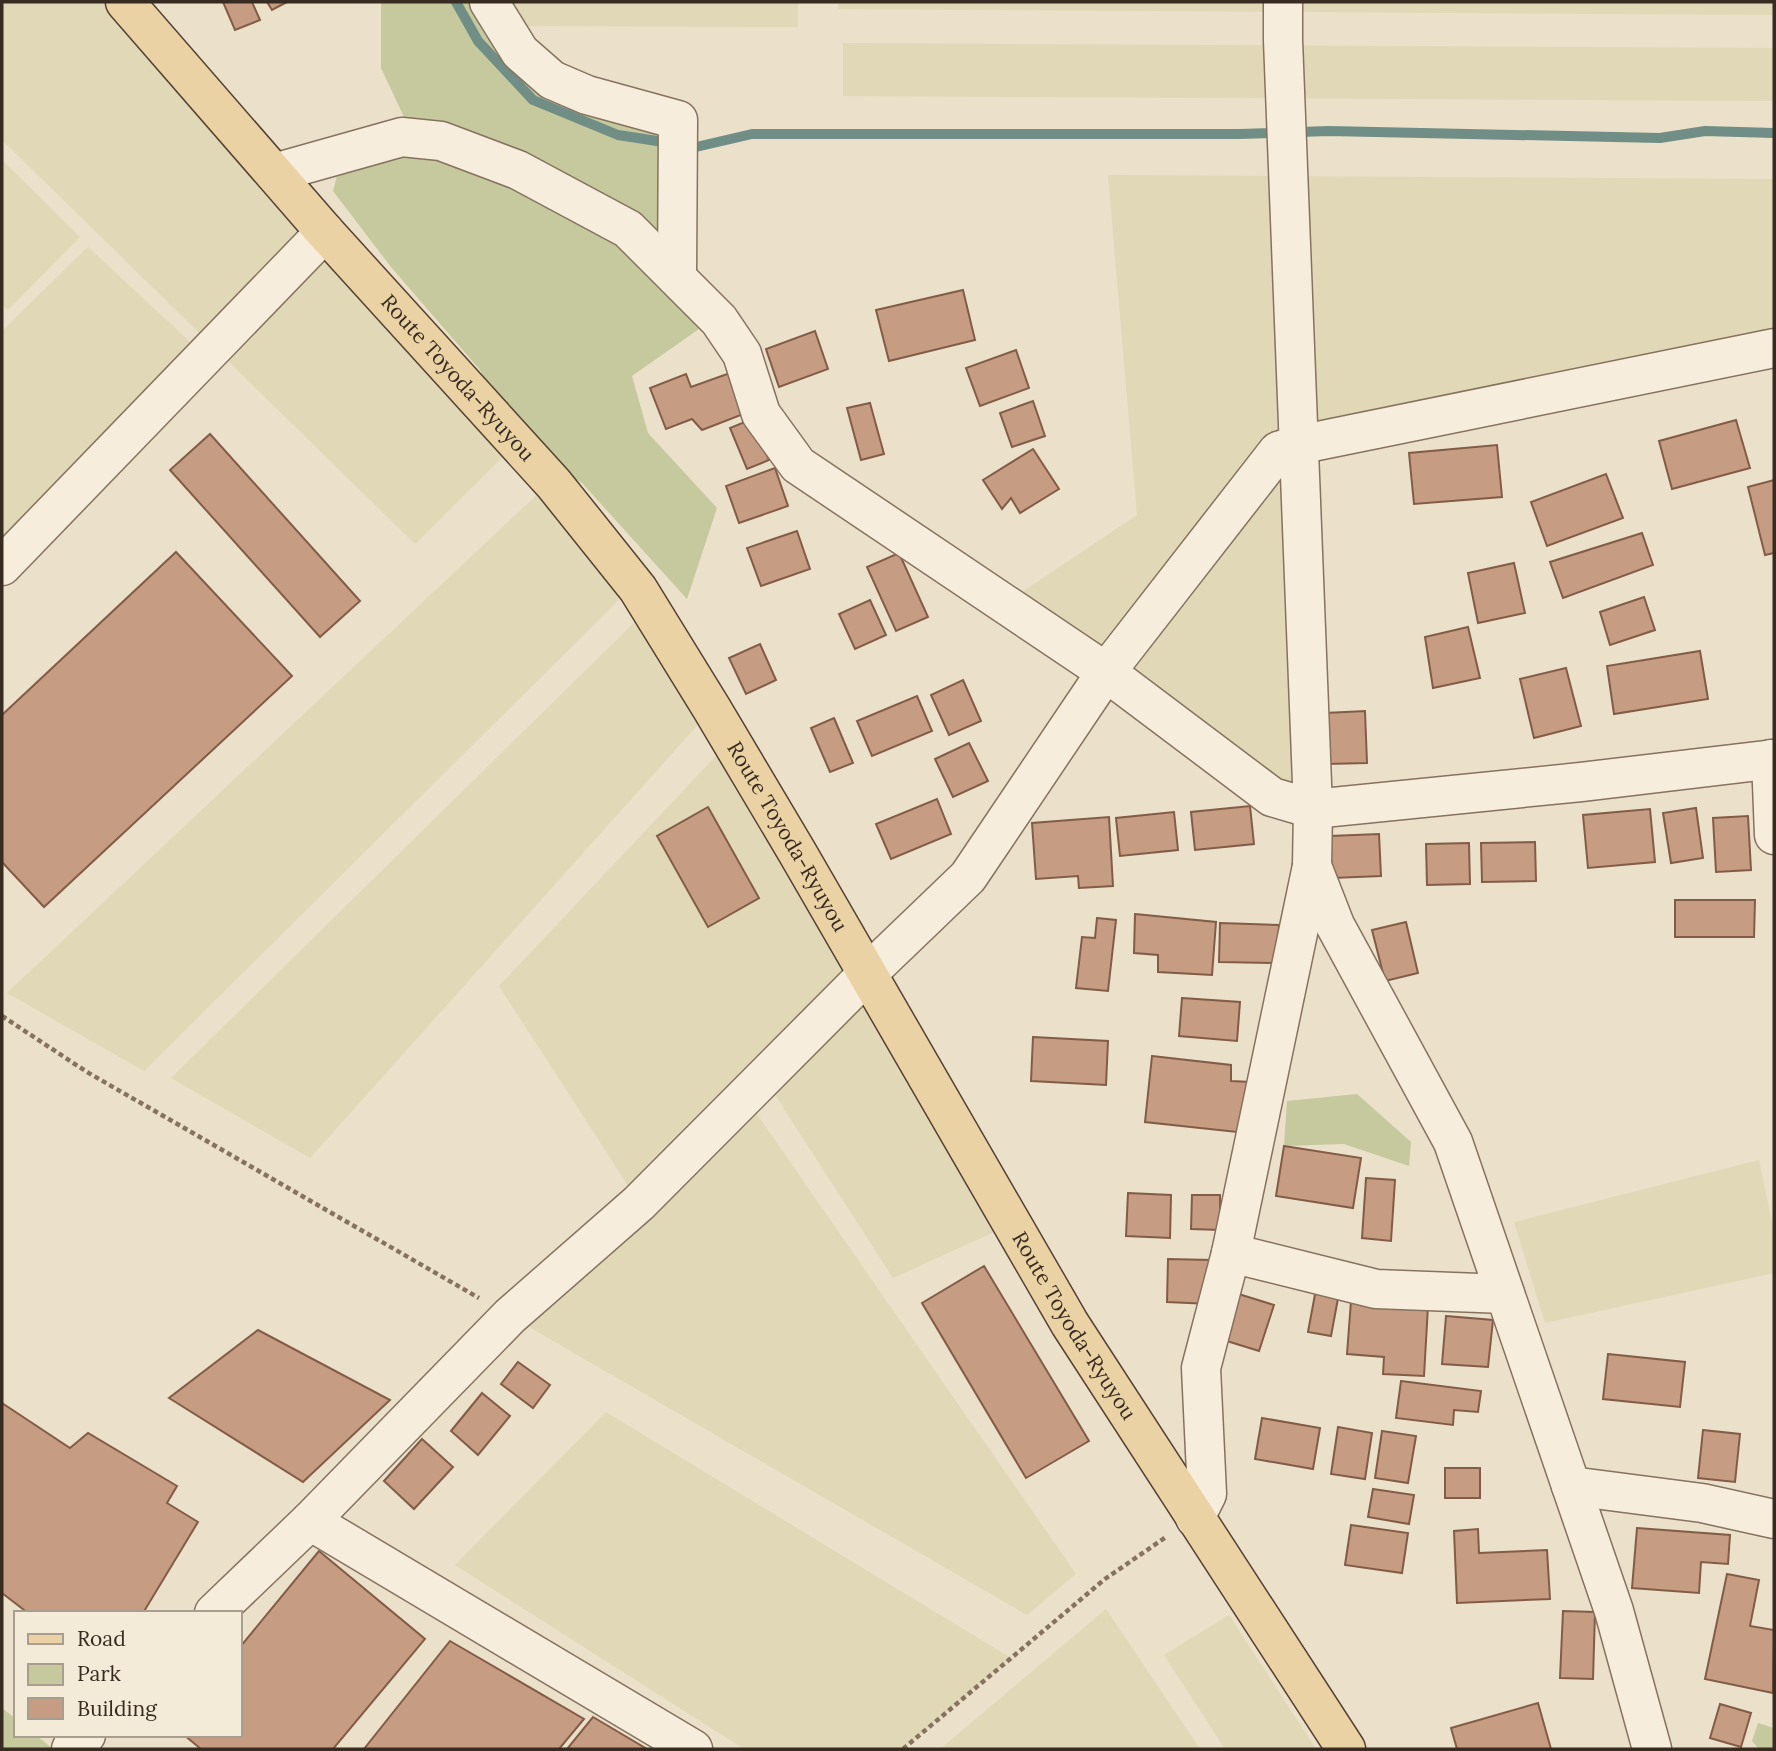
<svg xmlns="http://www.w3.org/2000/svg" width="1776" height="1751" viewBox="0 0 1776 1751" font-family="Lora,serif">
  <rect width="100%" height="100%" fill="#ebe0c9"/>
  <g fill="#e0d8b7">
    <path d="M2,2H119L517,443L415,544L2,140Z"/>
    <path d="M489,2H798V27L504,26Z"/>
    <path d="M838,2H1774V15L838,9Z"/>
    <path d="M843,43L1774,48V101L843,96Z"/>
    <path d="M2,160L80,237L8,310L2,304Z"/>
    <path d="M1108,175L1774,179V353L1298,447L1313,809L1004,604L1137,515Z"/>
    <path d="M88,247L205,356L2,565V331Z"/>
    <path d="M545,487L638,581L144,1071L7,993Z"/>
    <path d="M654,603L712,709L310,1158L171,1078Z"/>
    <path d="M731,740L1012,1224L893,1278L764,1078L745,1097L1076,1574L1027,1615L510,1316L636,1198L499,986Z"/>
    <path d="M1759,1160L1774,1232V1273L1545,1323L1514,1222Z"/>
    <path d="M606,1412L1011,1658L903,1749H744L455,1565Z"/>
    <path d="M1106,1609L1200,1749H940Z"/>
    <path d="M1229,1615L1316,1749H1225L1164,1655Z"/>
  </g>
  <g fill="#c5c99d">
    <path d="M381,2H493L546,74L666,116L677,277L716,317L632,376L648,433L717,508L687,599L582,483L517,443L480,370L391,267L333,191L343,154L414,138L381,68Z"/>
    <path d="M1357,1094L1411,1142L1409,1166L1344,1144L1284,1146L1287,1101Z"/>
    <path d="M2,1708L16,1719V1735H36L53,1749H2Z"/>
    <path d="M1758,1723L1774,1728V1749L1758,1748L1752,1741Z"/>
  </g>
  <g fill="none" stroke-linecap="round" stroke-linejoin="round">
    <g stroke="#708e85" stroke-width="10">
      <path d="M456,2L478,41L533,100L618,135L670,143"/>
      <path d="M686,146L696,147L752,134H1239L1329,131L1660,138L1705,131L1774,133"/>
    </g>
  </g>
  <g fill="#c69c82" stroke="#835c47" stroke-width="2">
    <path d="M223,2H252L260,20L235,30Z"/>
    <path d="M267,2H287L272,10Z"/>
    <path d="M963,290L975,340L889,361L876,310Z"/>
    <path d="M815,331L828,369L779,387L766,349Z"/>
    <path d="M1016,350L1029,388L980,406L966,368Z"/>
    <path d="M730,373L746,413L702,430L692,419L666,429L650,388L686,374L691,387Z"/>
    <path d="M1033,401L1045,436L1012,447L1000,413Z"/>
    <path d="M870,403L884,454L861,460L847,408Z"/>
    <path d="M752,419L769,460L747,469L730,428Z"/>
    <path d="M1736,420L1750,468L1672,489L1659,441Z"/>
    <path d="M210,434L360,601L320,637L170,470Z"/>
    <path d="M1497,445L1502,497L1414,504L1409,453Z"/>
    <path d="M1033,449L1059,489L1020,513L1011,498L1002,509L983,480Z"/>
    <path d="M775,468L788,506L739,523L726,486Z"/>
    <path d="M1606,474L1623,518L1547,546L1531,502Z"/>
    <path d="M1774,480V553L1765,555L1748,487Z"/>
    <path d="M797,531L810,569L761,586L747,548Z"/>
    <path d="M1642,533L1653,565L1563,598L1550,562Z"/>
    <path d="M176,552L292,676L44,907L2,862V715Z"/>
    <path d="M899,553L928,617L896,631L867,567Z"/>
    <path d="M1514,563L1525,613L1478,623L1468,573Z"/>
    <path d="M1644,597L1655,630L1610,645L1600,612Z"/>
    <path d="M870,600L886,635L855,649L839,614Z"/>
    <path d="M1468,627L1480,678L1433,688L1425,637Z"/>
    <path d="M760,644L776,680L746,694L729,658Z"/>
    <path d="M1700,651L1708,699L1614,714L1607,666Z"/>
    <path d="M1566,668L1581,726L1534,738L1520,679Z"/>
    <path d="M963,680L981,721L949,735L931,695Z"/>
    <path d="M917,696L932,731L872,756L857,721Z"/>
    <path d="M1365,711L1367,763L1327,764L1325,713Z"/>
    <path d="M834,718L853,763L830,772L811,728Z"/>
    <path d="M969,743L988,781L953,797L935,759Z"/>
    <path d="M937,799L951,834L891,859L876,824Z"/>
    <path d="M1250,806L1254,844L1195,850L1191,812Z"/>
    <path d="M708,807L759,898L708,927L657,836Z"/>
    <path d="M1696,808L1703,858L1671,863L1663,813Z"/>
    <path d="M1650,809L1655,862L1588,868L1583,815Z"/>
    <path d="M1174,812L1178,850L1120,856L1116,818Z"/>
    <path d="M1748,816L1751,870L1716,872L1713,818Z"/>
    <path d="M1109,817L1113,886L1079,888L1078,876L1036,879L1032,823Z"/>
    <path d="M1379,834L1381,876L1332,878L1330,836Z"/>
    <path d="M1535,842L1536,881L1482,882L1481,843Z"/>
    <path d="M1469,843L1470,884L1427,885L1426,844Z"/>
    <path d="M1675,900H1755L1754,937H1675Z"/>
    <path d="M1135,914L1216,922L1212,975L1158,972V955L1134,953Z"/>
    <path d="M1097,918L1116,920L1108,991L1076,988L1082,937L1095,938Z"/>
    <path d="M1406,922L1418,973L1385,981L1372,930Z"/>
    <path d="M1220,923L1279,925L1278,963L1219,962Z"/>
    <path d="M1182,998L1240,1002L1237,1041L1179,1036Z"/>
    <path d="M1033,1037L1108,1041L1106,1085L1031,1081Z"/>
    <path d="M1152,1056L1231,1065V1081L1251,1082L1246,1133L1145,1122Z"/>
    <path d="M1284,1146L1361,1158L1353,1208L1276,1196Z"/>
    <path d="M1366,1178L1395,1180L1391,1241L1362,1238Z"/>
    <path d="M1128,1193L1171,1195L1170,1238L1126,1236Z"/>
    <path d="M1192,1195H1220V1230L1191,1229Z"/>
    <path d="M1168,1259L1211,1260L1210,1304L1167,1302Z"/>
    <path d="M984,1266L1089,1441L1026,1478L922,1303Z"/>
    <path d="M1316,1289L1339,1293L1331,1336L1308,1332Z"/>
    <path d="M1229,1291L1274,1305L1259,1351L1214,1337Z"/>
    <path d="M1351,1301L1428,1306L1424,1376L1383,1374L1384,1357L1347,1354Z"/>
    <path d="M1446,1316L1493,1320L1488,1367L1442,1364Z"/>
    <path d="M258,1330L390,1400L303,1482L169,1398Z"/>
    <path d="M1608,1354L1685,1362L1680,1407L1603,1399Z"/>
    <path d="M518,1362L550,1385L533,1408L501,1384Z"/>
    <path d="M1401,1381L1481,1391L1478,1412L1454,1410L1453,1425L1396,1418Z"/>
    <path d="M482,1393L510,1416L478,1455L451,1431Z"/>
    <path d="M2,1403L70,1448L88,1433L177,1486L167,1503L198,1522L143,1613H28L2,1593Z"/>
    <path d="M1262,1418L1320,1428L1313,1469L1255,1459Z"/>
    <path d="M1338,1427L1372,1433L1365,1479L1331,1474Z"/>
    <path d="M1703,1430L1740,1434L1735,1482L1698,1478Z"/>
    <path d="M1382,1431L1416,1436L1408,1483L1375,1478Z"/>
    <path d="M422,1439L453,1467L414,1509L384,1481Z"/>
    <rect x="1445" y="1468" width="35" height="30"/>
    <path d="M1373,1489L1414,1495L1409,1524L1368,1517Z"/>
    <path d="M1351,1525L1408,1533L1402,1573L1345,1565Z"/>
    <path d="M1637,1528L1730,1535L1728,1564L1701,1562L1699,1593L1632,1588Z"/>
    <path d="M1478,1529L1479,1553L1547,1550L1550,1599L1457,1603L1454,1531Z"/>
    <path d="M319,1551L425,1639L333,1749H201L184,1735H240V1647Z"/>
    <path d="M1727,1574L1759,1580L1750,1626L1774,1630L1773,1693L1705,1679Z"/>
    <path d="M1563,1611L1595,1612L1593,1679L1560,1678Z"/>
    <path d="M450,1641L584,1719L559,1749H364Z"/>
    <path d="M1538,1703L1551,1749H1457L1451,1728Z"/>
    <path d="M1720,1704L1751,1713L1741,1747L1710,1738Z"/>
    <path d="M593,1717L647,1749H567Z"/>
  </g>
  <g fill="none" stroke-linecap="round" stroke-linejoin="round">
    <defs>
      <g id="minor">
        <path d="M489,2L520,52L552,80L587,95L678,120L677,277"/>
        <path d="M1283,2V40L1313,809L1312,866L1335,925L1453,1142L1614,1611L1652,1749"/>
        <path d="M274,173L402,137L441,141L518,170L628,229L719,320L742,354L761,414L798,465L1106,672L1272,797L1313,809L1581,782L1774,759"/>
        <path d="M2,566L325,232"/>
        <path d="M1771,759L1774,835"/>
        <path d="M1312,866L1231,1253L1376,1289L1505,1294"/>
        <path d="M1571,1486L1702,1503L1774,1519"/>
        <path d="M1195,1518L1207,1494L1201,1368L1231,1253"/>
        <path d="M310,1521L693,1749"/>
        <path d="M214,1613L310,1521L510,1316L639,1203L868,973L968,877L1106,672L1278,451L1298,445L1774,348"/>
        <path d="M71,1749L86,1735"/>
      </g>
      <g id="major">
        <path id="s1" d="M125,2L325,232L554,484L638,589L712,709L797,852L1070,1324L1346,1749"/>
      </g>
    </defs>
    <use href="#minor" stroke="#86725f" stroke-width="41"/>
    <use href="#major" stroke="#544133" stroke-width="41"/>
    <g stroke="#86725f" stroke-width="4.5" stroke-dasharray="5 3.5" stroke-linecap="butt">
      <path d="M2,1016L87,1072L479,1298"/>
      <path d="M903,1749L1105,1579L1166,1537"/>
    </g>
    <use href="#minor" stroke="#f6eddc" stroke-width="38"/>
    <use href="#major" stroke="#ead2a5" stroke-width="38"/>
  </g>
  <g text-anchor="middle" stroke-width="5" stroke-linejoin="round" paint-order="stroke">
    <g font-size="21" fill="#382b21" stroke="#f3ead8">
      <text dy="7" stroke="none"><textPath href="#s1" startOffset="502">Route Toyoda-Ryuyou</textPath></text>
      <text dy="7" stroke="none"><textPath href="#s1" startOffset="1069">Route Toyoda-Ryuyou</textPath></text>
      <text dy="7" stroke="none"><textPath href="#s1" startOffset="1636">Route Toyoda-Ryuyou</textPath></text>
    </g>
  </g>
  <rect width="1776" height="1751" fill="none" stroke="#382b21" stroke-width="7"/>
  <rect x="14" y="1611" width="228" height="126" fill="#f3ead8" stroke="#a89e8f" stroke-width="2"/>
  <rect x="28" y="1634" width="35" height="10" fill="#ead2a5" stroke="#a89e8f" stroke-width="2"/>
  <text x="77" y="1646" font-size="21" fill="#382b21">Road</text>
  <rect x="28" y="1664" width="35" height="21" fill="#c5c99d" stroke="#a89e8f" stroke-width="2"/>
  <text x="77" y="1681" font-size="21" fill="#382b21">Park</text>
  <rect x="28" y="1698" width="35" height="21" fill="#c69c82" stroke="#a89e8f" stroke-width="2"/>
  <text x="77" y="1716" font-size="21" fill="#382b21">Building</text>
</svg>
